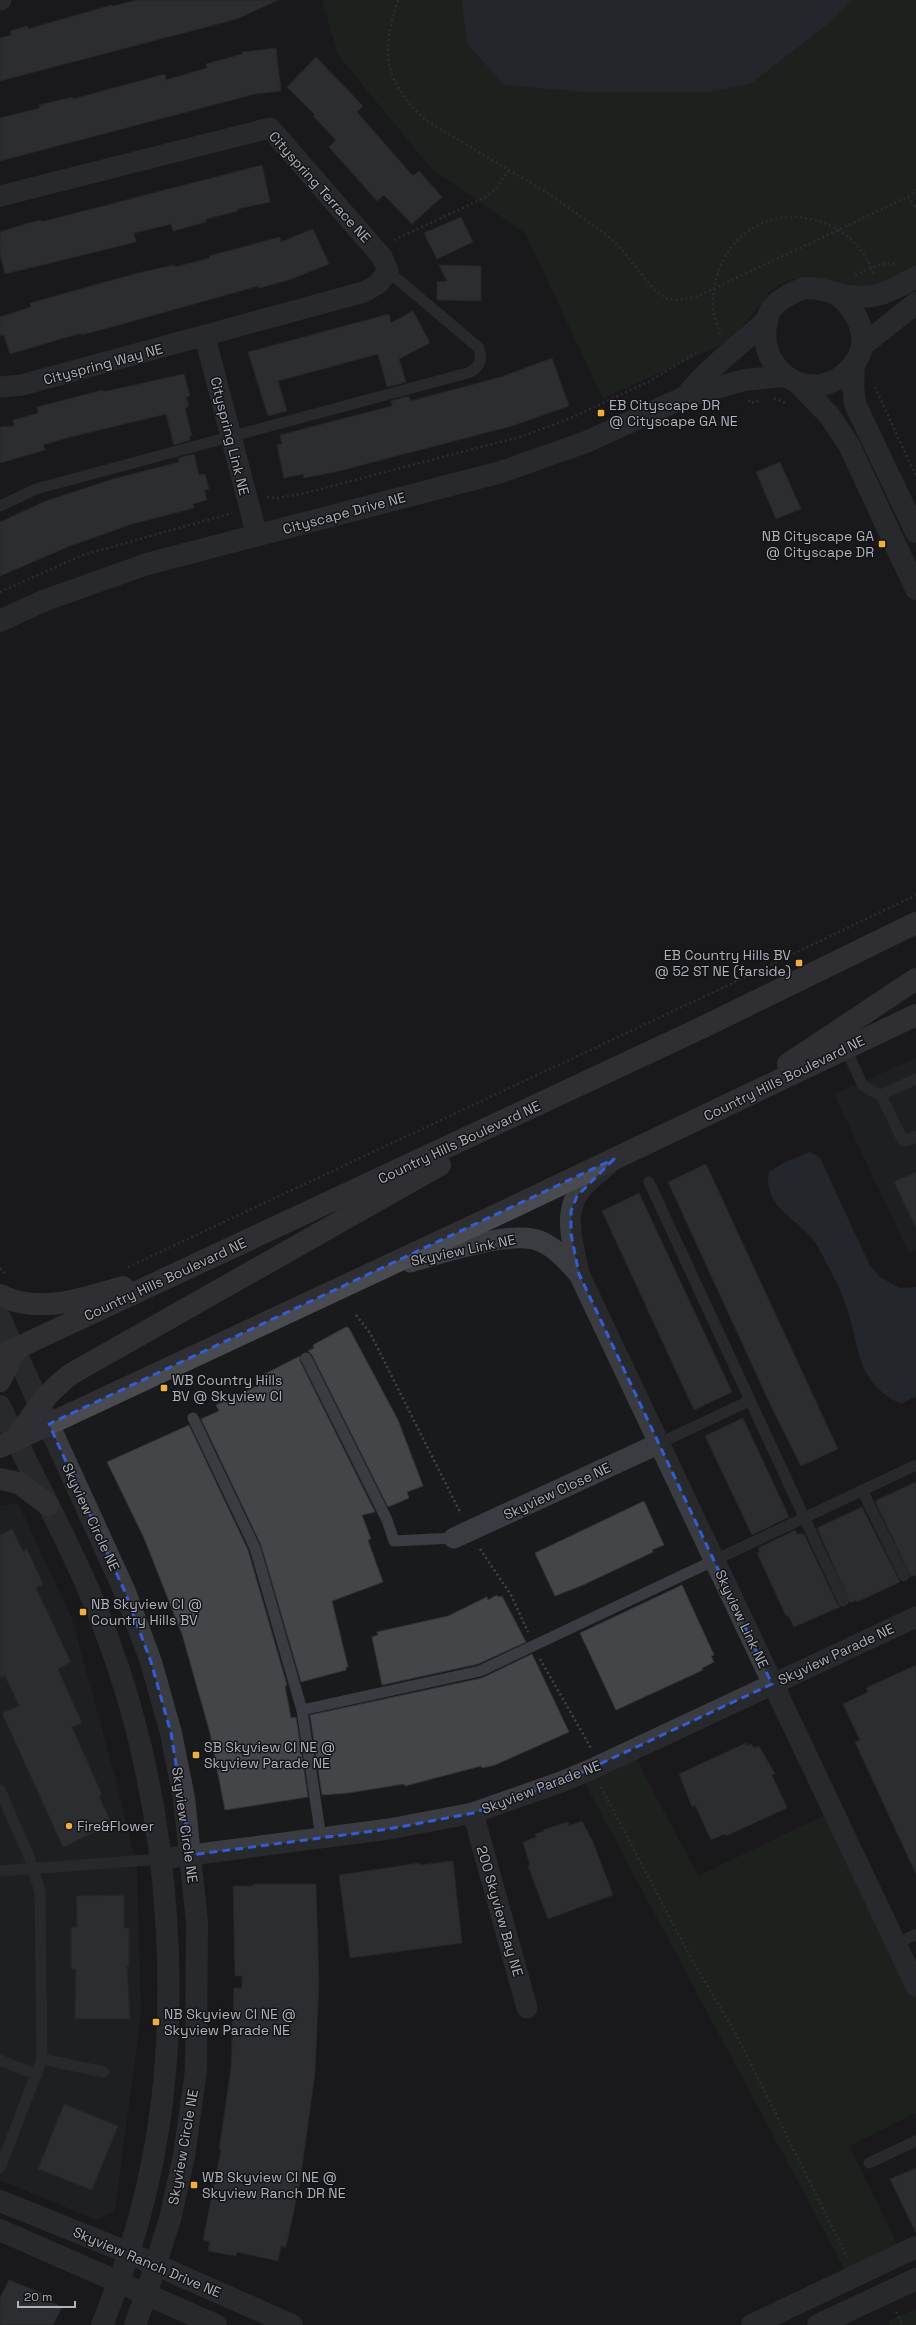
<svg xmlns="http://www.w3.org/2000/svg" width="916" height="2325" viewBox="0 0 916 2325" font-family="'Space Grotesk',sans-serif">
  <rect width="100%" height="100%" fill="#191a1c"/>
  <g fill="#252629">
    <path d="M916,1058V1250L909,1253L834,1094Z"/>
    <path d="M18,1503L72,1619L114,1773L137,1867L141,2014L115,2210L97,2220L0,2180V1506Z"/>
  </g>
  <g fill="#212a22">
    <path d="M322,0H916V266L883,283L867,287L844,284L807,276L788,280L772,289L732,340L603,398L525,233L431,168L338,55Z"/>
    <path d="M631,1749L698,1876L833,1811L916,1986V2113L849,2146L902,2254L850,2279L580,1774Z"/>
    <path d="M916,2309V2325H890L888,2321Z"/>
  </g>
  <g fill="#2f3940">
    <path d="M462,0H852L830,22L750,84L706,92H587L504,85L467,43Z"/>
    <path d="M810,1152L820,1158L870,1266L880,1277L899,1288L916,1287V1396L901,1404C855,1381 861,1350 847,1308C840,1287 828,1266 818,1247C803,1220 762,1210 769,1172L783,1163Z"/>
  </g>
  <g fill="#434549" stroke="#343438">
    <path d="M138,0H278L237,19L0,81V38L11,35L10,31L28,26V29L112,5L113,6Z"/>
    <path d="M276,48L281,91L255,94L0,161V118L40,108L39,105L73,97V99L165,74L166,80L207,68L206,64L242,54V52Z"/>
    <path d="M316,57L363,106L357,112L413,176L419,171L442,197L412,224L384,195L377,201L329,147L336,140L313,116L315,115L287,87Z"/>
    <path d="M262,165L270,202L237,209L238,211L206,219V222L173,231L171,224L134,233L136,242L5,274L0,254V232L25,224L41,220V222Z"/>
    <path d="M461,217L473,242L437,259L424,233Z"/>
    <path d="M313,229L329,264L289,280L259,288L258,286L112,327L81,335V333L10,354L4,335L0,336V317L31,307L30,303L138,273L174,265L175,267L210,258L209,256L280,237L281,242Z"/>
    <path d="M439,265L481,266V301L437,300V282L447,281Z"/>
    <path d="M413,311L430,343L399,359L406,382L387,387L378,354L278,381L287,411L268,416L248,352L389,314L391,323Z"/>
    <path d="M552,358L569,406L512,426L335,472L304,478L303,474L284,478L277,445L282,444L280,435L392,406L391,401L409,396L411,401L501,377Z"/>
    <path d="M184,374L190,396L186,397L189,406L185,408L192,436H189L190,440L174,445L166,414L66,438L43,445L45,450L0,463V427L14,426L13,420L38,413L37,407L103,390V392Z"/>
    <path d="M194,454L199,475L205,474L209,489L204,490L207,500L193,504L194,508L132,524L70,546L0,576V522L46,501L113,479L179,462L178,458Z"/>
    <path d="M780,462L801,509L776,519L756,472Z"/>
    <path d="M706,1164L838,1449L801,1466L771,1406L668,1182Z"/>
    <path d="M916,1172V1228L894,1182Z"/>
    <path d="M639,1193L732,1392L694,1410L602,1211Z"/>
    <path d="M346,1327L349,1328L398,1420L423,1486L407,1492L409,1498L388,1507L312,1355L308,1351L314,1348L313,1345Z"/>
    <path d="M300,1356V1361L375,1512L362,1515L371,1539L368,1540L371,1549L383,1582L332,1601L348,1667H346V1670L301,1682L261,1545L201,1419L219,1411L216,1405L259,1385L257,1378Z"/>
    <path d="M743,1418L789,1517L752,1535L705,1436Z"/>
    <path d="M189,1425L248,1550L287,1685L285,1686L291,1718L296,1717L308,1797L225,1810L210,1733L182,1634L144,1538L107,1462Z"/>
    <path d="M916,1482V1575L911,1577L875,1501Z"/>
    <path d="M644,1501L664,1545L652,1550L653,1552L583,1585L555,1596L535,1553Z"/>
    <path d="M862,1507L900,1582L857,1602L856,1600L850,1603L817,1528Z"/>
    <path d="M12,1529L23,1551L27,1549L43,1584L36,1588L71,1662L58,1669L82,1723L72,1727L102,1795L99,1796L112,1824L63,1847L2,1713L19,1706L5,1676L0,1678V1535Z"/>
    <path d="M795,1530L797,1534H804L837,1604L840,1607L794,1627L788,1615L786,1616L757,1553L760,1552L758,1548Z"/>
    <path d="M682,1585L714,1655L711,1656L714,1662L702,1668L703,1670L616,1710L580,1633Z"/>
    <path d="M497,1595L498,1597L502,1596L526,1642L478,1664L382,1685L372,1637L378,1635L377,1632L448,1616L487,1597L488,1600Z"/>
    <path d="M532,1654L569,1732L495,1765L482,1768L481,1766L405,1786L404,1784L348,1793L322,1795L310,1715L482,1678Z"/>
    <path d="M916,1665V1874L855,1742L860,1740L843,1704L868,1692L866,1688Z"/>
    <path d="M746,1743L747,1746L751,1744L754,1748L759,1746L775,1774L772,1775L787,1808L726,1836L725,1834L711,1840L695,1805L692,1807L679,1774Z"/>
    <path d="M582,1821L593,1842L613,1895L548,1919L528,1866L530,1865L523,1842L536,1837L535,1834L544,1831L543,1830L558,1825L568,1822L569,1826Z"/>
    <path d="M453,1861L462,1943L350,1958L339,1875L420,1863V1865Z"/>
    <path d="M254,1884H316L319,1983L315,2073L300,2182L286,2247L281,2246L278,2261L237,2252L236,2256L208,2251L210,2242L203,2240L221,2150H219L231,2068L234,1988H242V1976H235L233,1886H254Z"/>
    <path d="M124,1895V1928H129V1966H127L130,2019H75L76,1969H71V1927H77L76,1896Z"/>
    <path d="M64,2104L118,2126L92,2190L38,2169Z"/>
    <path d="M916,2168V2233L890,2179Z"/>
    <path d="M9,2280L46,2295L44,2298L62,2307L53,2325H0V2298Z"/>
  </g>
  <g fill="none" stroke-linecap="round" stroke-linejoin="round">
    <g stroke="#414348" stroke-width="2.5" stroke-dasharray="2 3" stroke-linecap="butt">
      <path d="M398,0C381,54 383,79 425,120L549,194L608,236L623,251L655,291L668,299L677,300L696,297L908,197L916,190"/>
      <path d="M908,197L916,208"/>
      <path d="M394,240L486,197L495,190L509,170"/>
      <path d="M855,275L881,264L897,263"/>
      <path d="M720,334C717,324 713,315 713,304C713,238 773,197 833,227C852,237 866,253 874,274"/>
      <path d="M875,387L916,476"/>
      <path d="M774,398L788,404"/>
      <path d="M749,400L750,403L762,400"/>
      <path d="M267,497L278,498L305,493L523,436L571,418L650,381L696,353"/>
      <path d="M0,592L83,555L232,513"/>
      <path d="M128,1267L718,990L916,895"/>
      <path d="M0,1268L6,1275"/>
      <path d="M356,1315L370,1333L461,1514"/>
      <path d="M480,1549L511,1595L528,1632"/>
      <path d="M540,1659L591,1748"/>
      <path d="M601,1787L692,1960L737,2036L847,2257"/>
      <path d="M896,2312L903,2325"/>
    </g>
    <g stroke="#3b3c41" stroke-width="11">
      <path d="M0,506L36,489L471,372C481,364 482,360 479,348L388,271"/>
      <path d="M846,1049L863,1086L881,1095L916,1079"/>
      <path d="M881,1095L902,1139L906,1141L916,1136"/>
      <path d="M649,1182L843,1601"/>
      <path d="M306,1358L387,1520L394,1541L454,1538"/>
      <path d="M193,1418L255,1548L302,1710L321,1838"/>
      <path d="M660,1443L749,1401"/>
      <path d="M862,1490L904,1576"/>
      <path d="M302,1710L480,1671L916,1465"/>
      <path d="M0,1790L30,1859L40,1892L42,2059L0,2168"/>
      <path d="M0,1871L161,1859"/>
      <path d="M896,1944L916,1934"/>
      <path d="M42,2059L104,2072"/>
      <path d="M0,2060L37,2075"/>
      <path d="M869,2163L916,2141"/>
    </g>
    <g stroke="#3b3c41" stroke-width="21">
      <path d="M0,0H1"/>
      <path d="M0,196L270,128L382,257L388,271L378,284L364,292L22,385L0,387"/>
      <path d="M205,337L257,536"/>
      <path d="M608,1165C598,1174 584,1183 577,1195C563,1218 575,1250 579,1274L916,1986"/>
      <path d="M410,1262C440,1254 514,1228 542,1242C557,1249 568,1262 579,1274"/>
      <path d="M454,1538L660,1443"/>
      <path d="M473,1813L527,2008"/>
      <path d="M161,1859L389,1829L473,1813L561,1782L592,1769L916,1617"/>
    </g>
    <g stroke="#3b3c41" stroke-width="22">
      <path d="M804,288C814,288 822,289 831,292C851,300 867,328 861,350C858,361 849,371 839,378C802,401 759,367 766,326C767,320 768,313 771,309C780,298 792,293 804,288Z"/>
      <path d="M834,293C870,302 885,295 916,277"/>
      <path d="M862,346L916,303"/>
      <path d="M854,364L853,386L855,404L916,532"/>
      <path d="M799,384L829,415L849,445L916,589"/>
      <path d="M685,397C708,368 739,346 767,320"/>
      <path d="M0,621L43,601L147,564L501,472L586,442L685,397L744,380L785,376"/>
      <path d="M0,1318L125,1592L151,1662L171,1733L184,1798L197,1922L196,2070L184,2156L170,2219L146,2295L135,2325"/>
      <path d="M0,1406C35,1482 77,1555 106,1633C172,1807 189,2031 141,2211C131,2250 117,2288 102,2325"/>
      <path d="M0,2201L129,2253L292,2325"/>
      <path d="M0,2230L216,2325"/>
      <path d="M752,2325L916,2247"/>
      <path d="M818,2325L916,2279"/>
    </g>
    <g stroke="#494b51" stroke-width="22">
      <path d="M788,1064L916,979"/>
      <path d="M0,1295C39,1315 84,1298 123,1287"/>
      <path d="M0,1356L699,1029L916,923"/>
      <path d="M0,1381L15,1350"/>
      <path d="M16,1440C33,1413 45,1394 71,1374L440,1165"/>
      <path d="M0,1447L507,1210L916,1015"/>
      <path d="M0,1479L19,1483L48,1505"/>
    </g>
  </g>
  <path d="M0 0H916V2325H0ZM614,1159L577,1196L571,1211V1234L579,1274L772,1684L561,1782L473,1813L389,1829L191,1855L171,1733L151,1662L125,1592L49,1424Z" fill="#191a1c" fill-opacity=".55" fill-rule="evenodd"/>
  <path fill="none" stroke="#325dd4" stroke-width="3" stroke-dasharray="8 5" stroke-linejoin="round" d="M614,1159L577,1196L571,1211V1234L579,1274L772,1684L561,1782L473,1813L389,1829L191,1855L171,1733L151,1662L125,1592L49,1424Z"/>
  <g fill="#efae3e" stroke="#141417" stroke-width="1.5">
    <rect x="597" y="409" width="8" height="8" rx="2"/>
    <rect x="878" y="540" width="8" height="8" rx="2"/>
    <rect x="795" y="959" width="8" height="8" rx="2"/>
    <rect x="160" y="1384" width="8" height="8" rx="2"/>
    <rect x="79" y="1608" width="8" height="8" rx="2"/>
    <rect x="192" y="1751" width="8" height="8" rx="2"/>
    <circle cx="69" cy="1826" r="4"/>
    <rect x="152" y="2018" width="8" height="8" rx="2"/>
    <rect x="190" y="2181" width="8" height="8" rx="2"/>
  </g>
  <g text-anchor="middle" stroke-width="3" stroke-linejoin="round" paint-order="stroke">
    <g font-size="14" fill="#acb1bb" stroke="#141417">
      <text transform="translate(320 187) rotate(48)" y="5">Cityspring Terrace NE</text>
      <text transform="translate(103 364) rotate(-15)" y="5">Cityspring Way NE</text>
      <text transform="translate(230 436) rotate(76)" y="5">Cityspring Link NE</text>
      <text transform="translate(344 513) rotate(-15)" y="5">Cityscape Drive NE</text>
      <text transform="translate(784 1078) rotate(-26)" y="5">Country Hills Boulevard NE</text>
      <text transform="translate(459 1142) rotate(-25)" y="5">Country Hills Boulevard NE</text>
      <text transform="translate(463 1250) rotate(-12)" y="5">Skyview Link NE</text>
      <text transform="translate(165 1279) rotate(-25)" y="5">Country Hills Boulevard NE</text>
      <text transform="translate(557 1491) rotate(-25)" y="5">Skyview Close NE</text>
      <text transform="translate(91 1517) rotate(65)" y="5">Skyview Circle NE</text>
      <text transform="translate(742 1619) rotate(65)" y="5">Skyview Link NE</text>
      <text transform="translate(836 1654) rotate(-25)" y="5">Skyview Parade NE</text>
      <text transform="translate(541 1787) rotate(-21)" y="5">Skyview Parade NE</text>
      <text transform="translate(185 1825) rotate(82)" y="5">Skyview Circle NE</text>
      <text transform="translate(500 1911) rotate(74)" y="5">200 Skyview Bay NE</text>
      <text transform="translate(183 2147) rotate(-80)" y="5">Skyview Circle NE</text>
      <text transform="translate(147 2262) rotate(23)" y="5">Skyview Ranch Drive NE</text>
    </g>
    <g font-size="14" fill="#acb1bb" stroke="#141417" text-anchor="start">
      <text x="609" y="410">EB Cityscape DR<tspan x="609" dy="16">@ Cityscape GA NE</tspan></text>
      <text x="874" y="541" text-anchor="end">NB Cityscape GA<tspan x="874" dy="16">@ Cityscape DR</tspan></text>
      <text x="791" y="960" text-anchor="end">EB Country Hills BV<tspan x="791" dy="16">@ 52 ST NE (farside)</tspan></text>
      <text x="172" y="1385">WB Country Hills<tspan x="172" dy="16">BV @ Skyview CI</tspan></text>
      <text x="91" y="1609">NB Skyview CI @<tspan x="91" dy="16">Country Hills BV</tspan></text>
      <text x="204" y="1752">SB Skyview CI NE @<tspan x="204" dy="16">Skyview Parade NE</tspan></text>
      <text x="77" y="1831">Fire&amp;Flower</text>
      <text x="164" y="2019">NB Skyview CI NE @<tspan x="164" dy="16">Skyview Parade NE</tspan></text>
      <text x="202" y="2182">WB Skyview CI NE @<tspan x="202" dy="16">Skyview Ranch DR NE</tspan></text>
    </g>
  </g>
  <path d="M18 2301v6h57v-6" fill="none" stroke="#acb1bb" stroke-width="2"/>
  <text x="24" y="2301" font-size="12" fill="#acb1bb" stroke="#141417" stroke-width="3" paint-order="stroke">20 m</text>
</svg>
